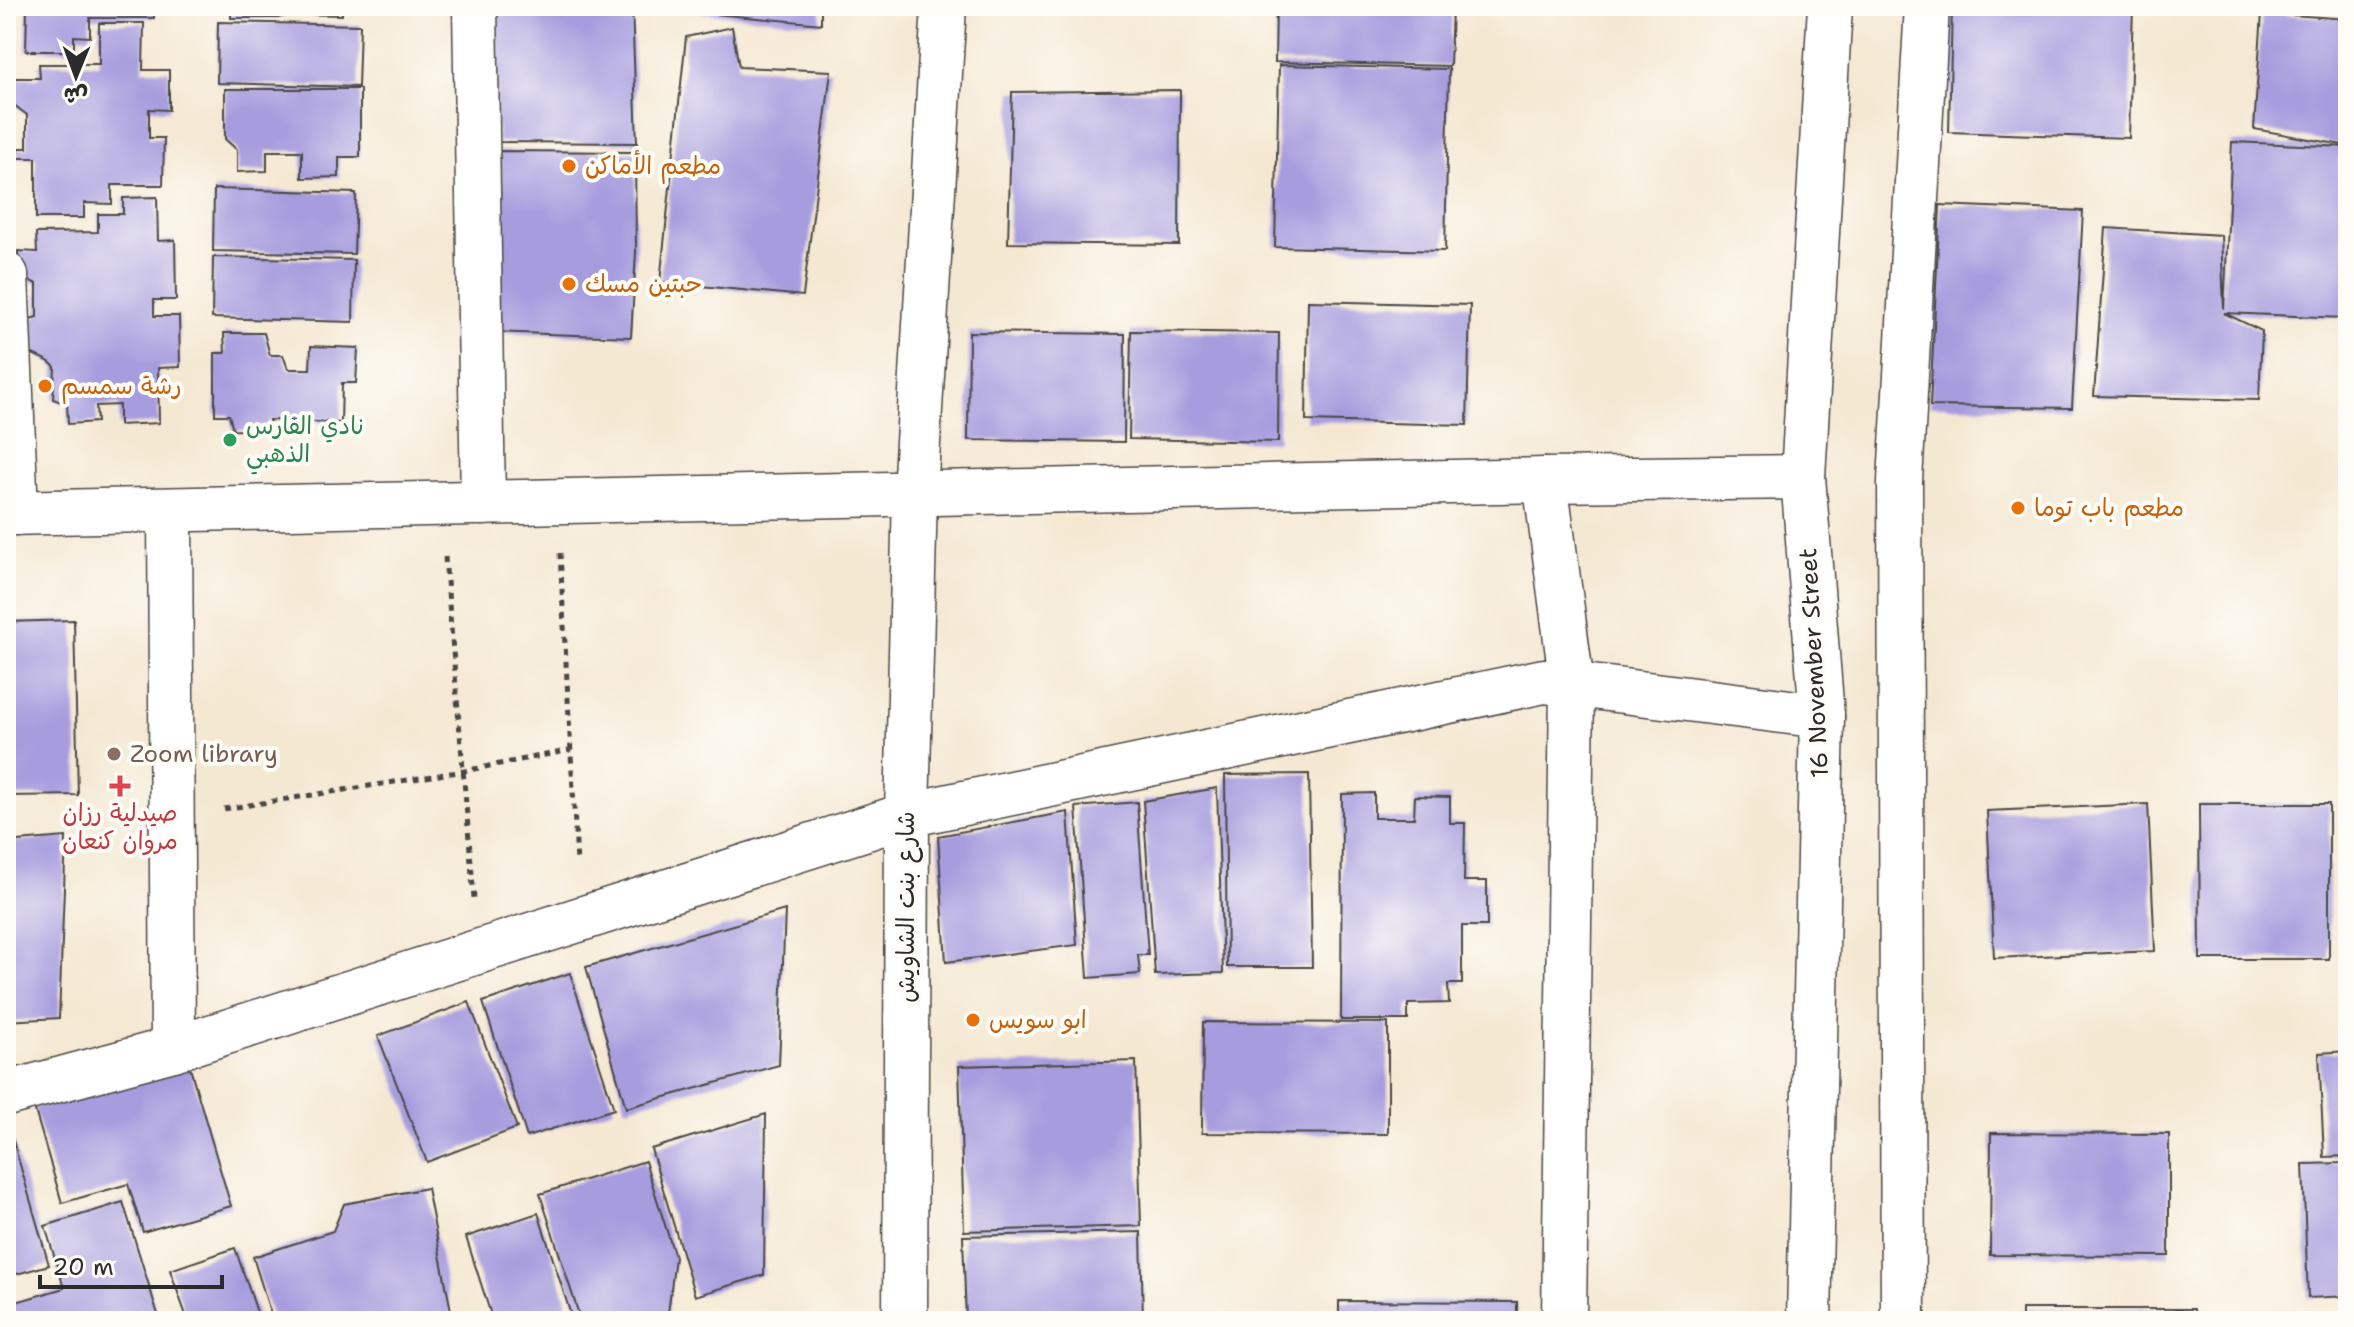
<svg xmlns="http://www.w3.org/2000/svg" width="2354" height="1327" viewBox="0 0 2354 1327" font-family="'Shantell Sans','Playpen Sans Arabic',sans-serif">
  <rect width="100%" height="100%" fill="#fdfcf7"/>
  <filter id="ink" filterUnits="userSpaceOnUse"><feTurbulence type="fractalNoise" baseFrequency=".0125" numOctaves="2"/><feDisplacementMap in="SourceGraphic" scale="16" xChannelSelector="R" yChannelSelector="G"/><feConvolveMatrix kernelMatrix="1 2 1 2 8 2 1 2 1" color-interpolation-filters="sRGB"/></filter>
  <filter id="wash" filterUnits="userSpaceOnUse"><feTurbulence type="fractalNoise" baseFrequency=".006" numOctaves="4" result="noise"/><feDisplacementMap in="SourceGraphic" scale="32" xChannelSelector="R" yChannelSelector="G"/><feGaussianBlur stdDeviation="1.8" result="paint"/><feColorMatrix in="noise" values="0 0 0 0 0 0 0 0 0 0 0 0 0 0 0 0 0 1.4 0 .05"/><feComposite in="paint" operator="in"/></filter>
  <g filter="url(#wash)">
    <rect width="100%" height="100%" fill="#f5e8d3"/>
    <g id="blocks">
      <g fill="#a79dde">
        <path d="M27,6H154V18H90V37L74,36V51H26Z"/>
        <path d="M231,6H342V15L291,14L278,18H231Z"/>
        <path d="M487,6H632L637,143L498,142Z"/>
        <path d="M685,6H821V24L684,11Z"/>
        <path d="M1276,6H1452L1450,66L1275,62Z"/>
        <path d="M1952,6H2133L2129,138L1949,132Z"/>
        <path d="M2262,13L2348,19V146L2254,129Z"/>
        <path d="M218,22L360,25L358,87L217,83Z"/>
        <path d="M99,23H144L143,70H169V110L149,109V138H164L163,185H112V204L84,203V218H36V158H18V148H27V115L14,105V78H40L39,64H99Z"/>
        <path d="M732,27L739,67L831,71L803,296L660,282L686,37Z"/>
        <path d="M1279,65L1449,69L1445,251L1275,247Z"/>
        <path d="M225,89H360V157H339V177L302,178V151H267V171L237,172V150L225,139Z"/>
        <path d="M1180,90L1179,245L1008,243L1012,92Z"/>
        <path d="M2232,142L2348,147V259L2345,318L2224,313L2262,331L2259,400L2094,396L2106,228L2221,235L2224,309Z"/>
        <path d="M499,151L635,152L636,252L631,337L492,332Z"/>
        <path d="M214,189L356,193L354,254L213,251Z"/>
        <path d="M157,197L158,241L175,240L176,300H154V316H179L180,367L158,368L159,423L119,425V405L96,406L97,422L68,424L67,404L53,399L55,367L48,361L24,350L23,321L37,317V284L18,276V251L37,252L36,233L98,232V214H123V198Z"/>
        <path d="M1940,205L2083,211L2072,408L1930,406Z"/>
        <path d="M213,257L354,260L353,322L212,318Z"/>
        <path d="M1308,301L1470,305L1467,425L1306,421Z"/>
        <path d="M1131,331L1279,333L1278,442L1129,439Z"/>
        <path d="M969,332L1125,334L1124,442L968,440Z"/>
        <path d="M224,333H264L270,355H283L288,369H310L311,346L358,348L356,383H342L341,423L269,420V431L233,430L229,415H215V353H225Z"/>
        <path d="M74,620L78,795L8,796L6,622Z"/>
        <path d="M1309,774L1312,967H1227L1225,775Z"/>
        <path d="M1217,788L1223,973L1155,975L1143,801Z"/>
        <path d="M1374,793V818H1414L1415,796L1450,797V823H1465L1464,881H1487V926H1462V984H1448L1449,1003L1408,1004V1020H1341L1342,794Z"/>
        <path d="M1137,802L1148,955H1138L1140,974L1088,978L1076,807Z"/>
        <path d="M2148,804L2155,951L1994,958L1987,811Z"/>
        <path d="M2199,804H2329V959H2200Z"/>
        <path d="M1068,812L1077,945L946,962L938,836Z"/>
        <path d="M66,837L59,1018L6,1021V842Z"/>
        <path d="M785,910L779,1065L626,1108L586,967Z"/>
        <path d="M570,973L614,1109L527,1137L483,1002Z"/>
        <path d="M469,1002L517,1128L427,1162L378,1036Z"/>
        <path d="M1203,1022L1388,1023V1134L1202,1133Z"/>
        <path d="M2348,1051V1156L2324,1157L2319,1053Z"/>
        <path d="M188,1061L231,1206L143,1232L128,1184L62,1203L34,1107Z"/>
        <path d="M1136,1061L1141,1226L964,1231L959,1066Z"/>
        <path d="M766,1114L764,1275L695,1296L651,1149Z"/>
        <path d="M6,1127L10,1130L49,1265L6,1277Z"/>
        <path d="M1991,1133L2169,1134V1256L1990,1255Z"/>
        <path d="M645,1161L675,1257L668,1314L647,1321H581L540,1194Z"/>
        <path d="M2348,1163V1296L2308,1298L2303,1164Z"/>
        <path d="M427,1188L453,1321H273L253,1257L333,1231L344,1204Z"/>
        <path d="M123,1202L160,1321H6V1305L64,1288L45,1226Z"/>
        <path d="M538,1213L573,1321H493L466,1237Z"/>
        <path d="M1141,1232L1143,1321H966L963,1236Z"/>
        <path d="M235,1248L260,1321H188L170,1270Z"/>
        <path d="M1339,1301L1517,1302V1321H1339Z"/>
        <rect x="2022" y="1309" width="172" height="12"/>
      </g>
    </g>
  </g>
  <g filter="url(#ink)">
    <use href="#blocks" fill-opacity="0" stroke="#494744" stroke-width="2"/>
    <g fill="none" stroke-linecap="round" stroke-linejoin="round">
      <defs>
        <g id="street">
          <path d="M475,6L483,503"/>
          <path d="M6,275L16,513"/>
          <path d="M1545,480L1572,685L1564,1321"/>
          <path d="M170,511L173,1049"/>
          <path d="M6,513L1545,480L1803,477"/>
          <path d="M6,1094L173,1049L907,815L1544,681L1822,716"/>
          <path d="M905,1321L907,815L915,493L944,6"/>
        </g>
        <g id="secondary">
          <path d="M1809,1321L1822,716L1803,477L1830,6"/>
          <path d="M1903,1321L1900,481L1927,6"/>
        </g>
      </defs>
      <use href="#street" stroke="#494744" stroke-width="47"/>
      <use href="#secondary" stroke="#494744" stroke-width="47"/>
      <g stroke="#494744" stroke-width="5" stroke-dasharray="6 6" stroke-linecap="butt">
        <path d="M560,553L577,863"/>
        <path d="M445,557L474,898"/>
        <path d="M224,809L464,771L571,750"/>
      </g>
      <use href="#street" stroke="#fff" stroke-width="44"/>
      <use href="#secondary" stroke="#fff" stroke-width="44"/>
    </g>
  </g>
  <g fill="#e8710a" stroke="#fdfcf7" stroke-width="3">
    <circle cx="569" cy="166" r="8"/>
    <circle cx="569" cy="284" r="8"/>
    <circle cx="45" cy="386" r="8"/>
    <circle cx="2018" cy="508" r="8"/>
    <circle cx="973" cy="1020" r="8"/>
  </g>
  <circle fill="#2e9e5b" stroke="#fdfcf7" stroke-width="3" cx="230" cy="440" r="8"/>
  <circle fill="#8d6e63" stroke="#fdfcf7" stroke-width="3" cx="114" cy="754" r="8"/>
  <path fill="#e0444e" stroke="#fdfcf7" stroke-width="3" d="M116 774h8v8h8v8h-8v8h-8v-8h-8v-8h8z"/>
  <g text-anchor="middle" stroke-width="8" stroke-linejoin="round" paint-order="stroke">
    <g font-size="24" fill="#c56008" stroke="#fdfcf7" text-anchor="start">
      <text x="585" y="174">مطعم الأماكن</text>
      <text x="585" y="292">حبتين مسك</text>
      <text x="61" y="394">رشة سمسم</text>
      <text x="2034" y="516">مطعم باب توما</text>
      <text x="989" y="1028">ابو سويس</text>
    </g>
    <g font-size="24" fill="#27864d" stroke="#fdfcf7" text-anchor="start">
      <text x="246" y="434">نادي الفارس<tspan x="246" dy="28">الذهبي</tspan></text>
    </g>
    <g font-size="24" fill="#2b2b2b" stroke="#fdfcf7">
      <text transform="translate(1814 663) rotate(-93)" y="8">16 November Street</text>
      <text transform="translate(906 907) rotate(-90)" y="8">شارع بنت الشاويش</text>
    </g>
    <g font-size="24" fill="#785e54" stroke="#fdfcf7" text-anchor="start">
      <text x="130" y="762">Zoom library</text>
    </g>
    <g font-size="24" fill="#be3a42" stroke="#fdfcf7">
      <text x="120" y="821">صيدلية رزان<tspan x="120" dy="28">مروان كنعان</tspan></text>
    </g>
  </g>
  <rect width="2354" height="1327" fill="none" stroke="#fdfcf7" stroke-width="32"/>
  <g transform="translate(76 76) rotate(181)" stroke="#fdfcf7" stroke-width="6" paint-order="stroke">
  <path d="M0-6L14 30L0 20L-14 30Z" fill="#2b2b2b"/>
  <text y="-12" font-size="22" font-weight="bold" text-anchor="middle" fill="#2b2b2b">ش</text>
  </g>
  <path d="M40 1275v12h182v-12" fill="none" stroke="#2b2b2b" stroke-width="4"/>
  <text x="52" y="1275" font-size="24" fill="#2b2b2b" stroke="#fdfcf7" stroke-width="6" paint-order="stroke">20 m</text>
</svg>
